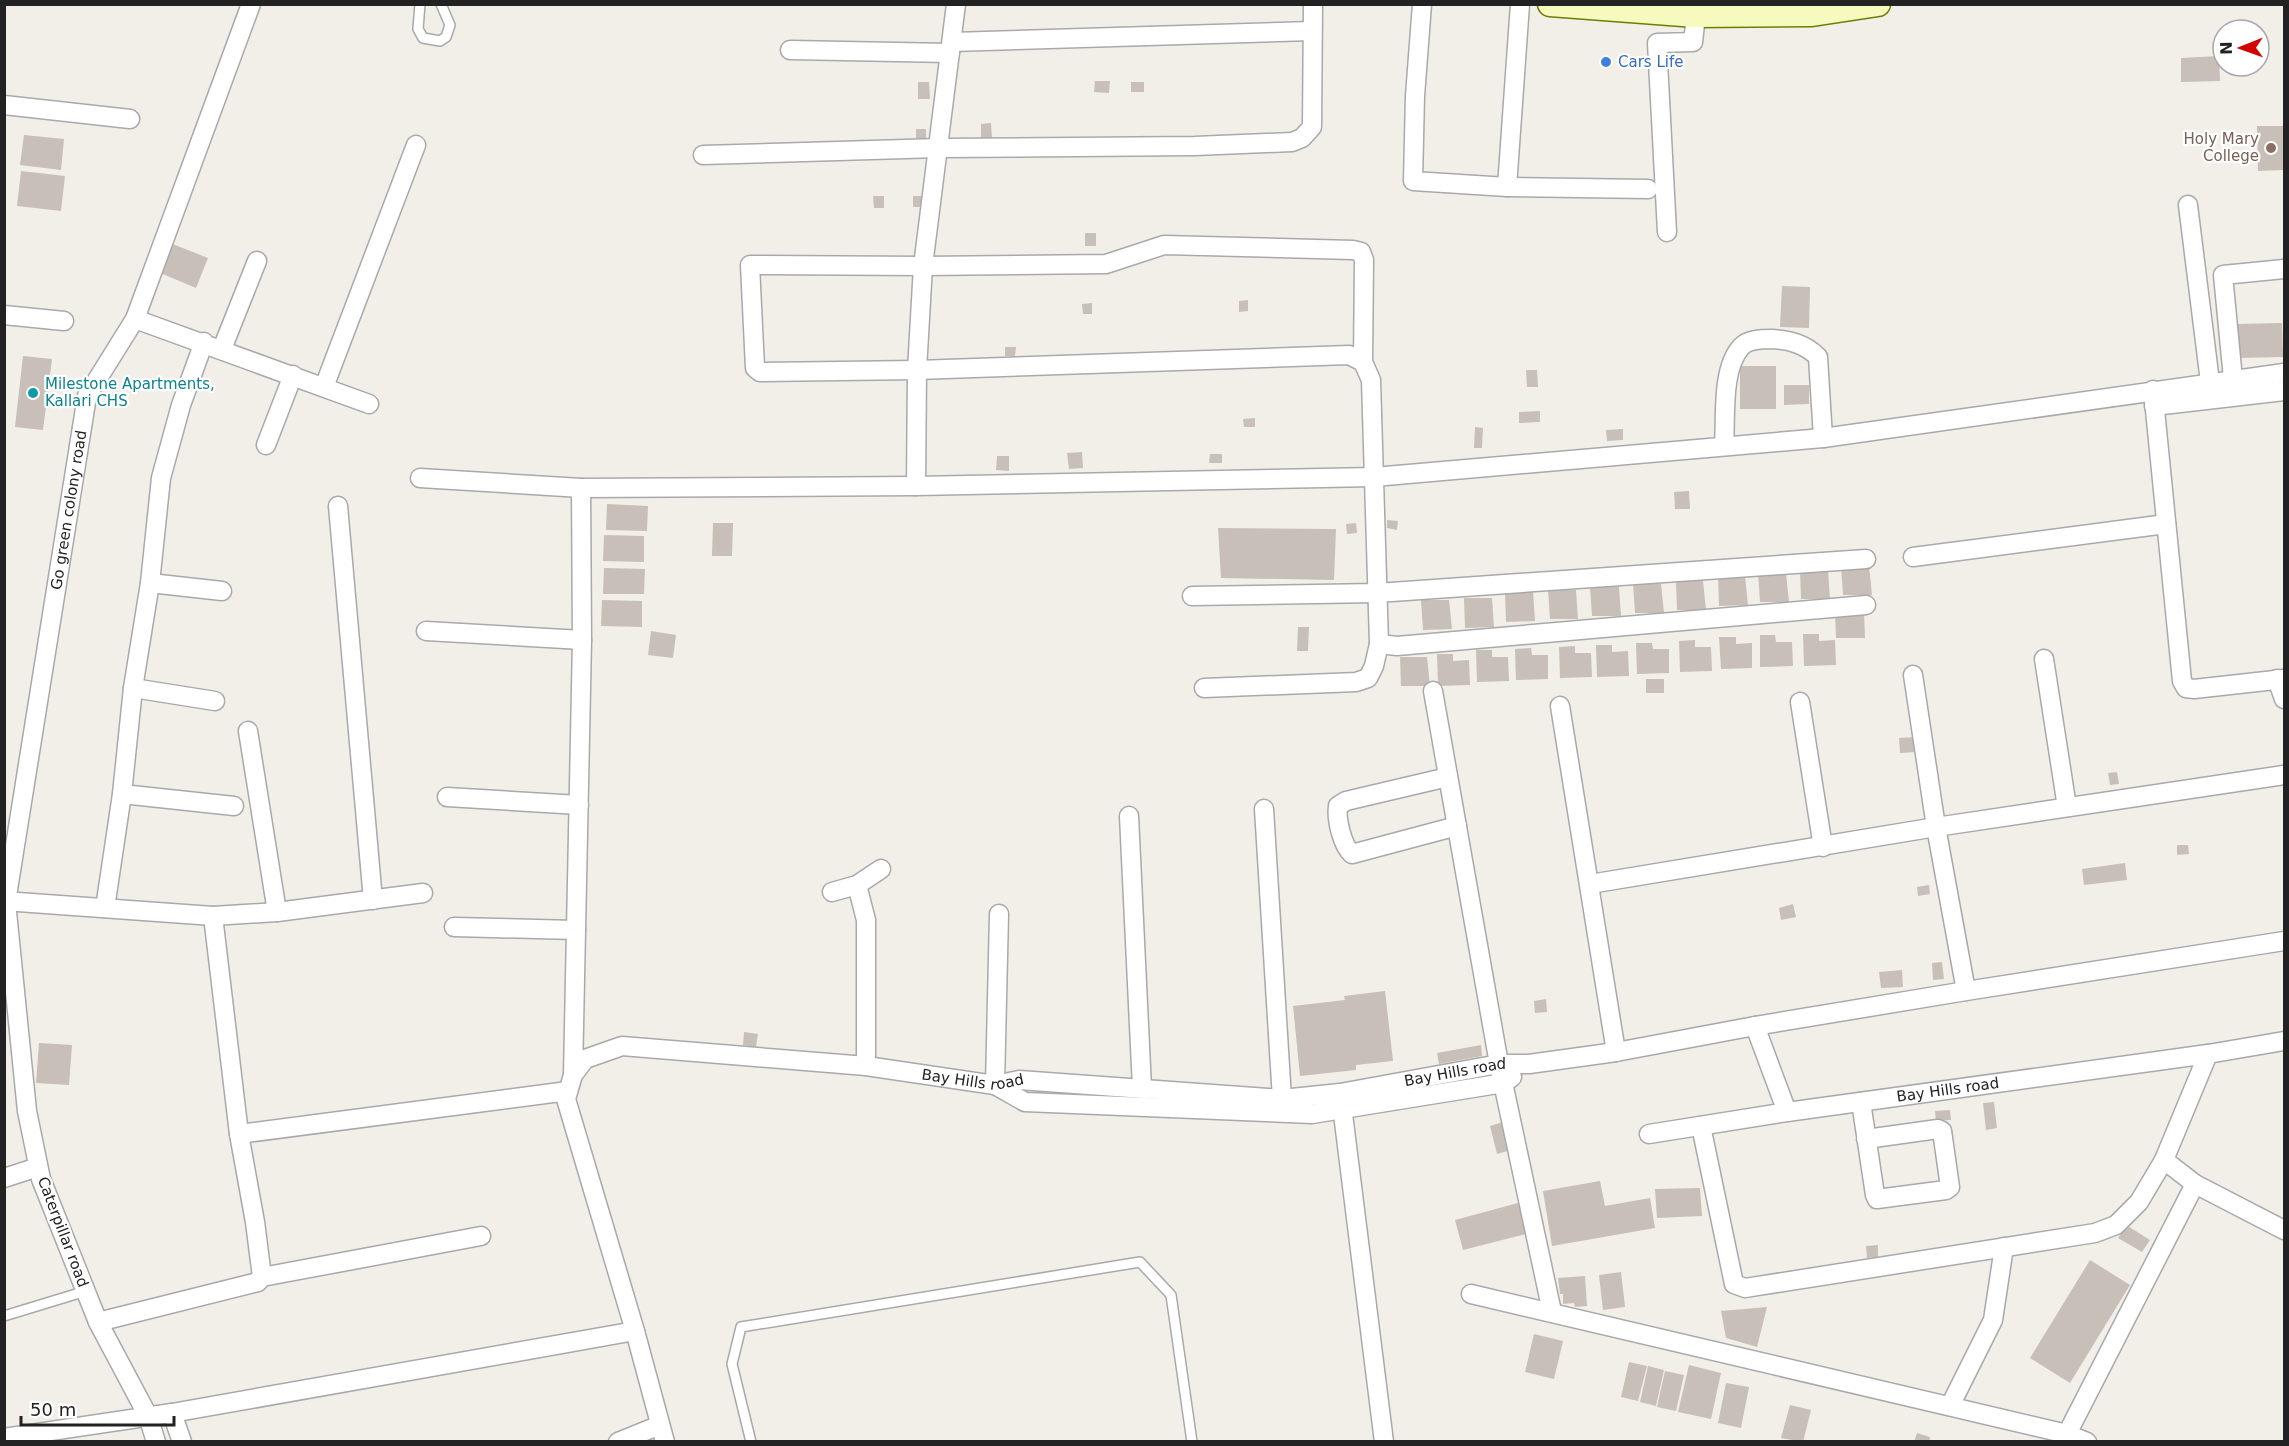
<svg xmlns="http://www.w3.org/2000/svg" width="2289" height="1446" viewBox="0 0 2289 1446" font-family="'DejaVu Sans',sans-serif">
  <rect width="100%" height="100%" fill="#f2efe9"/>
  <g fill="#c7bfb8">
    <path d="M2219,56L2220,81L2181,82V58Z"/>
    <path d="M1095,81H1110L1109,93L1094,92Z"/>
    <path d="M918,82H929L930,99H918Z"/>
    <rect x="1131" y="82" width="13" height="10"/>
    <path d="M991,123L992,138H981V124Z"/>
    <path d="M2257,126H2284V170L2258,171Z"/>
    <rect x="916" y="129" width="10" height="9"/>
    <path d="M24,135L64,139L61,170L20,165Z"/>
    <path d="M21,171L65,176L61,211L17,206Z"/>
    <path d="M873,196H884V208H874Z"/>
    <rect x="913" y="196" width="9" height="11"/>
    <rect x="1085" y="233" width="11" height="13"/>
    <path d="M170,243L208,258L196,288L158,272Z"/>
    <path d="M1782,286L1810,287L1809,328L1780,327Z"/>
    <path d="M1248,300V311L1239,312V301Z"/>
    <path d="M1092,303V314H1083L1082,304Z"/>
    <path d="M2282,323L2283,357L2237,358L2236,324Z"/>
    <path d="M1005,347H1016L1015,356H1005Z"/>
    <path d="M23,356L52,359L43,430L15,427Z"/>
    <rect x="1740" y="366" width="36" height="43"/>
    <path d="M1526,370H1537L1538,387H1527Z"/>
    <path d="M1784,385H1809V404L1784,405Z"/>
    <path d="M1540,411V422L1519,423V412Z"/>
    <path d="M1255,418V427H1244L1243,419Z"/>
    <path d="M1475,427L1483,428L1482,448H1474Z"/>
    <path d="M1623,429V440L1607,441L1606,430Z"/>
    <path d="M1082,452L1083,468L1069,469L1067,453Z"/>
    <path d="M1210,454H1222V463H1209Z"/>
    <path d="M997,456H1009V471L996,470Z"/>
    <path d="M1689,491L1690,509H1675L1674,492Z"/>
    <path d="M607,504L648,506L647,531L606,530Z"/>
    <path d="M1387,520L1398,521L1397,530L1387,528Z"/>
    <path d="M713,523H733L732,556H712Z"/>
    <path d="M1356,523L1357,533L1347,534L1346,524Z"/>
    <path d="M1218,528L1336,529L1334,580L1221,578Z"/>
    <path d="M604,535L644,536V562L603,561Z"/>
    <path d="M1841,566H1869L1872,595H1843Z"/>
    <path d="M604,568L645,569L644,594H603Z"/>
    <path d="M1800,570H1828L1830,599H1801Z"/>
    <path d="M1758,573H1786L1789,602H1760Z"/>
    <path d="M1718,576H1745L1748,605L1719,606Z"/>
    <path d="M1676,581H1703L1706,610H1677Z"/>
    <path d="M1633,584H1661L1664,613H1635Z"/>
    <path d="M1590,587H1619L1621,616H1592Z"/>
    <path d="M1548,590H1576L1578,619H1550Z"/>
    <path d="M1505,592H1533L1535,621L1506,622Z"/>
    <path d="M1464,598H1492L1494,627L1465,628Z"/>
    <path d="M602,600L642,601V627L601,626Z"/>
    <path d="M1421,600H1449L1452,629L1423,630Z"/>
    <path d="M1835,611H1864L1865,638H1836Z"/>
    <path d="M1298,627H1309L1308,651H1297Z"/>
    <path d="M651,631L676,635L673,658L648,655Z"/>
    <path d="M1803,634H1819V641L1835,640L1836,665L1804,666Z"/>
    <path d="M1760,635H1775L1776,642H1792L1793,666L1760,667Z"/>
    <path d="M1719,637H1736V644L1752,643V668L1721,669Z"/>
    <path d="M1695,640V647H1711L1712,671L1680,672L1679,641Z"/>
    <path d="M1636,643H1652L1653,649H1669V673L1637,674Z"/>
    <path d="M1596,645H1612V652L1628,651L1629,676L1597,677Z"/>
    <path d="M1575,646V653H1591L1592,677L1560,678L1559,647Z"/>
    <path d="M1531,648L1532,655H1548V679L1516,680L1515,649Z"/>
    <path d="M1476,650H1492V657H1508L1509,681L1477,682Z"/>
    <path d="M1437,654H1453V661L1469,660L1470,685L1438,686Z"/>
    <path d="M1400,657H1427L1430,686H1401Z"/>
    <rect x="1646" y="679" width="18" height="14"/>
    <path d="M1916,737L1917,752L1900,753L1899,738Z"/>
    <path d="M2117,772L2119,784L2110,785L2108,773Z"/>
    <path d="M2177,845H2188L2189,854L2177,855Z"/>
    <path d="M2125,863L2127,880L2084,885L2082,869Z"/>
    <path d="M1929,885L1930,894L1918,896L1917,887Z"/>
    <path d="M1793,904L1796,917L1781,920L1779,908Z"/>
    <path d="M1942,962L1944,979L1933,980L1932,963Z"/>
    <path d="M1902,970L1903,987L1881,988L1879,972Z"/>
    <path d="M1385,991L1393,1061L1356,1065V1070L1300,1076L1293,1006L1345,1000L1344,996Z"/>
    <path d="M1546,999L1547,1012L1535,1013L1534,1001Z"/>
    <path d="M744,1032L758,1034L756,1047L743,1045Z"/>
    <path d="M39,1043L72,1045L69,1085L36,1083Z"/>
    <path d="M1481,1045L1482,1056L1439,1064L1437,1053Z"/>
    <path d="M1994,1102L1997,1128L1986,1130L1983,1103Z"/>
    <path d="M1950,1110L1951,1120L1936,1121L1935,1111Z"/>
    <path d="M1503,1122L1511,1150L1497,1154L1490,1126Z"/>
    <path d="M1600,1181L1605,1206L1650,1198L1655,1228L1552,1246L1543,1191Z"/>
    <path d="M1700,1188L1702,1216L1657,1218L1655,1189Z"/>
    <path d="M1518,1203L1526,1234L1463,1250L1455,1220Z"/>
    <path d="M2126,1225L2150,1240L2142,1252L2118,1238Z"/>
    <path d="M1878,1245V1257L1867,1258L1866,1246Z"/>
    <path d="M2090,1260L2130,1285L2070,1383L2030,1358Z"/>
    <path d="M1621,1272L1625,1307L1603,1310L1599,1275Z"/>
    <path d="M1585,1276L1587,1306L1575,1307L1574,1303L1563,1304V1294H1560L1558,1278Z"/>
    <path d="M1767,1307L1757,1347L1726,1338L1721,1311Z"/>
    <path d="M1534,1334L1563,1341L1554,1379L1525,1372Z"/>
    <path d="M1629,1362L1647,1366L1638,1401L1621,1397Z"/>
    <path d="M1689,1365L1721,1373L1711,1419L1678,1412Z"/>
    <path d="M1648,1366L1664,1370L1656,1406L1640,1402Z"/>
    <path d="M1665,1371L1684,1375L1676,1411L1657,1407Z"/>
    <path d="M1726,1383L1749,1387L1741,1428L1718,1423Z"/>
    <path d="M1790,1405L1811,1410L1803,1442L1781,1438Z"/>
    <path d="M1917,1433L1930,1437L1929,1442H1914Z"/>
  </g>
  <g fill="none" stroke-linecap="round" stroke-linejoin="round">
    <defs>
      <g id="lane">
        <path d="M420,4L418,29L423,38L440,41L446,37L450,25L441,4"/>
        <path d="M4,1316L86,1291"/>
        <path d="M751,1442L732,1364L741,1327L1140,1262L1171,1295L1192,1442"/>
      </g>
      <g id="street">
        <path d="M1422,4L1415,96L1413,181L1507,187L1520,4"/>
        <path d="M952,42L1312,31"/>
        <path d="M790,50L950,53"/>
        <path d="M4,105L130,119"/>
        <path d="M703,155L939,148L1195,146L1292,142L1302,138L1312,127L1313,4"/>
        <path d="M1507,187L1648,189"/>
        <path d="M2188,205L2210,382"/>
        <path d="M1667,232L1657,43L1693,42L1696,15"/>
        <path d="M4,315L64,321"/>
        <path d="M135,319L369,404"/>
        <path d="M222,349L257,261"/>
        <path d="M2233,379L2223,275L2284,269"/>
        <path d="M324,387L416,145"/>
        <path d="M2153,390L2182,681L2186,688L2194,689L2284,679"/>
        <path d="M2154,406L2284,391"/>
        <path d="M266,445L293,375"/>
        <path d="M1724,446C1726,418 1721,369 1741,347C1748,339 1762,339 1771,339C1790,340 1805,344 1818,357L1823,438"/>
        <path d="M420,478L581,488L916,486L1374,477L1823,438L2284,373"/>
        <path d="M916,486L917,370L923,266L956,4"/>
        <path d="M581,488L582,640L573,1075L566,1099L635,1331L665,1442"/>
        <path d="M338,506L373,900"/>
        <path d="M1913,557L2166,524"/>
        <path d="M150,583L222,591"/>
        <path d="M1192,596L1377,593L1866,559"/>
        <path d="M426,631L582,640"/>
        <path d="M1379,644L1397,646L1866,605"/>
        <path d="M2044,659L2067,807"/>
        <path d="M1913,675L1936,827L1966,991"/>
        <path d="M2277,679L2284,699"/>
        <path d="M133,688L215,701"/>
        <path d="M1204,688L1356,682L1368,678L1374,666L1379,644L1371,380L1363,362L1349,355L917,370L760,372L755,368L750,265L923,266L1106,264L1164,245L1353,250L1361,252L1364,260L1363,362"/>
        <path d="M1433,691L1499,1064L1552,1312"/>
        <path d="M1800,702L1823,847"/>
        <path d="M1560,706L1616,1052"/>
        <path d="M248,731L277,912"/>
        <path d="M1448,777L1346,801L1338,806C1336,819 1342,845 1352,854L1457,826"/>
        <path d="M122,794L234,806"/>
        <path d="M447,797L579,805"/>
        <path d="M1264,809L1282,1099"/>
        <path d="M1129,816L1142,1088"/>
        <path d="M1590,884L1936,827L2284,775"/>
        <path d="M857,885L866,920V1066"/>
        <path d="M832,892L857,885L881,869"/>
        <path d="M4,901L213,916L277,912L423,893"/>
        <path d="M105,908L122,794L133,688L150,583L161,478L181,405L204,342"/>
        <path d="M213,916L239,1134L255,1222L262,1277"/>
        <path d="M454,927L576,930"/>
        <path id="s1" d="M1755,1026L1787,1112L2208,1054L2284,1041"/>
        <path d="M2208,1054L2164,1160L2195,1184L2284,1230"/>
        <path id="s2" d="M573,1075L585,1059L622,1046L866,1066L995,1085L1019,1080L1282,1099L1340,1093L1499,1064H1529L1616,1052L1755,1026L1966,991L2284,941"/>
        <path d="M995,1085L1025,1102L1312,1114L1504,1083L1512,1077"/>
        <path d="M995,1085L999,914"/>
        <path d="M1341,1098L1384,1442"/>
        <path d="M1861,1102L1875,1195L1877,1199L1946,1190L1950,1187L1942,1131L1938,1129L1866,1139"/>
        <path d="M1701,1126L1734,1284L1745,1288L2095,1233L2116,1225L2139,1202L2164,1160"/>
        <path d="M239,1134L568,1091"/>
        <path d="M1649,1134L1787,1112"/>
        <path d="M4,1178L38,1167"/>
        <path d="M1471,1294L2067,1434L2087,1442"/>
        <path d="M98,1322L258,1282L262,1277L481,1236"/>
        <path d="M1950,1406L1993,1320L2004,1247"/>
        <path d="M172,1413L182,1442"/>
        <path d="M2067,1434L2195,1184"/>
        <path d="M4,1438L172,1413L635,1331"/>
        <path id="s3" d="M156,1442L148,1416L98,1322L41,1179L27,1111L6,902L87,396L135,319L251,4"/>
        <path d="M618,1442L660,1425"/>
      </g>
      <path id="secondary" d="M1550,4L1696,15L1812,14L1878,4"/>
    </defs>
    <use href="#lane" stroke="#a9a9a9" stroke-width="12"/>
    <use href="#street" stroke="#a9a9a9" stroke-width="21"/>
    <use href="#secondary" stroke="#707d05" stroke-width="27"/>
    <use href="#lane" stroke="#fff" stroke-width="9"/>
    <use href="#street" stroke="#fff" stroke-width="18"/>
    <use href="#secondary" stroke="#f7fabf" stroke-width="24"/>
  </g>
  <circle fill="#3f7fe0" stroke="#fff" stroke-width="2" cx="1606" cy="62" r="6"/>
  <circle fill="#8d6e63" stroke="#fff" stroke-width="2" cx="2271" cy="148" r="6"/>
  <circle fill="#0f9aa8" stroke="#fff" stroke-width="2" cx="33" cy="393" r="6"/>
  <g text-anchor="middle" stroke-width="4.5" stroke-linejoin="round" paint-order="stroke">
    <g font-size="15" fill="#366cbe" stroke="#fff" text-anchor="start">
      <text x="1618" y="67">Cars Life</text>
    </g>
    <g font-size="15" fill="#785e54" stroke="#fff" text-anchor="end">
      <text x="2259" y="144">Holy Mary<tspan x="2259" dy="17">College</tspan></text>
    </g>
    <g font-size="15" fill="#0d838f" stroke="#fff" text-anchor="start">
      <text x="45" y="389">Milestone Apartments,<tspan x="45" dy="17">Kallari CHS</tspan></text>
    </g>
    <g font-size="15" fill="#222" stroke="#fff">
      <text dy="5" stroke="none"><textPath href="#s3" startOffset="964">Go green colony road</textPath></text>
      <text dy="5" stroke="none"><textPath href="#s2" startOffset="898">Bay Hills road</textPath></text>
      <text dy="5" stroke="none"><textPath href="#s2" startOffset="412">Bay Hills road</textPath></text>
      <text dy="5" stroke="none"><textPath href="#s1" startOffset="254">Bay Hills road</textPath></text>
      <text transform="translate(63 1232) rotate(69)" y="5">Caterpillar road</text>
    </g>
  </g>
  <rect width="2289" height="1446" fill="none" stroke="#222222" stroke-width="12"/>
  <g transform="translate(2241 48) rotate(269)"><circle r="28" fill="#ffffff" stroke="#a7a7a7" stroke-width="1.5"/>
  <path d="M0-4.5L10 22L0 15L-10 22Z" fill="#d40000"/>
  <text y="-9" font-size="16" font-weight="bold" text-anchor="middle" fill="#222222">N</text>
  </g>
  <path d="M21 1416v9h153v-9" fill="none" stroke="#222222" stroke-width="3"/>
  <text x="30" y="1416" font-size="18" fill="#222222" stroke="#ffffff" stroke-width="4.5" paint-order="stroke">50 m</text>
</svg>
